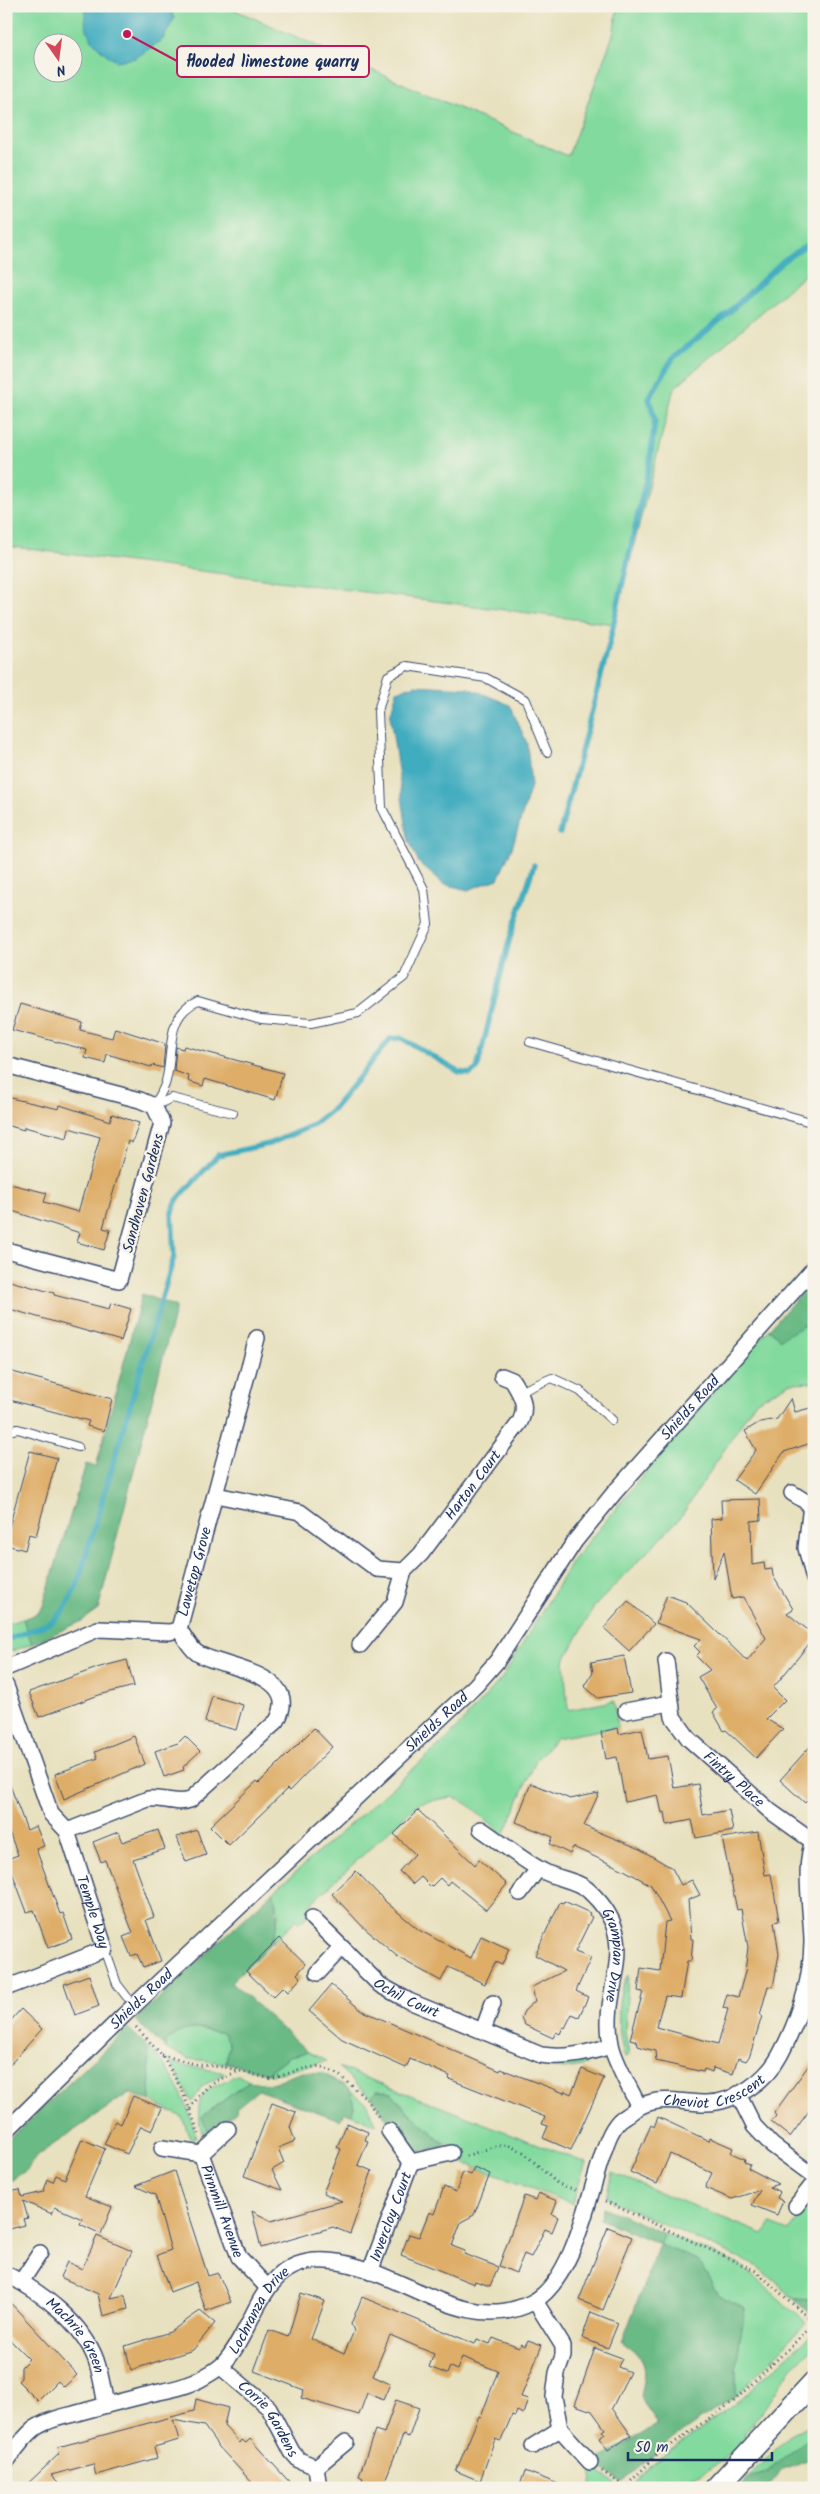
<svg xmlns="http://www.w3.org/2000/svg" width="820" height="2494" viewBox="0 0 820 2494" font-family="Kalam,sans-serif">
  <rect width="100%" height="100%" fill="#f7f3e8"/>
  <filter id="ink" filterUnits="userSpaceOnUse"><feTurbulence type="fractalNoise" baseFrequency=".02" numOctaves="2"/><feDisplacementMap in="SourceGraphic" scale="10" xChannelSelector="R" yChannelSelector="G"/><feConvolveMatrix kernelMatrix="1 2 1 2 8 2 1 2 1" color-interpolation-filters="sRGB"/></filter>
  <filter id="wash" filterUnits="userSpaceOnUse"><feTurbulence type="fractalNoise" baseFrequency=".0096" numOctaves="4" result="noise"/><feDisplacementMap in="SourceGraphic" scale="20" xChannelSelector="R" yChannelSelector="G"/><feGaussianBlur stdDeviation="1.12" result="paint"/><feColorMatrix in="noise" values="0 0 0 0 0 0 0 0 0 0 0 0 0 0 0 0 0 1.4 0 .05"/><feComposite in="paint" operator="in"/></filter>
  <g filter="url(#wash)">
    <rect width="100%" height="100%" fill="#e8e1bf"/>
    <g fill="#83da9e" stroke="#4f847e" fill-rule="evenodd">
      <path d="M7,6H226L568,156L613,35L618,6H814V267L674,388L614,624L6,546ZM42,42H72V72H42Z"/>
      <path d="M814,1320V1382L790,1383L755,1402L680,1518L594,1607L564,1662L568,1710L614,1701L618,1727L556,1738L536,1760L504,1835L469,1805L452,1797L419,1803L308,1906L312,1911L300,1923L296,1920L272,1943L279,1912L273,1892L447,1739L502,1678L573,1560L701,1406L769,1329L780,1338Z"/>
      <path d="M23,1619L32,1644L6,1653V1624Z"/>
      <path d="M628,1975L625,2032L629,2055L625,2057C618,2036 614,1994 628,1975Z"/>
      <path d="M194,2028L224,2033L229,2044L226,2063L189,2059L166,2049V2042L177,2032Z"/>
      <path d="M148,2047C173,2069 189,2105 196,2137L190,2138L182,2117L151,2101Z"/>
      <path d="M308,2052L327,2061C310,2063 280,2077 266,2073L289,2056Z"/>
      <path d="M549,2060H585L586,2065L564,2069L548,2067Z"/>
      <path d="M170,2062L225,2073L203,2086L192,2102Z"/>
      <path d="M338,2067L586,2163L572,2204L459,2161L461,2151C435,2141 410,2115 392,2093L377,2091L371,2097Z"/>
      <path d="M238,2075L249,2081L203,2116L207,2131L202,2133C192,2093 205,2090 238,2075Z"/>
      <path d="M350,2090L366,2103L377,2125L351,2114L354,2107Z"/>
      <path d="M612,2173L763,2234L771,2224L789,2231L814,2198V2300L794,2299L758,2267L606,2198Z"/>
      <path d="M665,2234L740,2265L807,2323L736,2396V2365L745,2308L718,2295L698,2260L659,2245Z"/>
      <path d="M814,2332V2347L792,2367L766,2407L745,2432L746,2439L723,2460L701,2474L665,2482L658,2488H631L649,2466L735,2404Z"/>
      <path d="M814,2422V2434L767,2472L748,2477L789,2436Z"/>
      <path d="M597,2470L620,2487V2488H592L593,2472Z"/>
    </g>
    <g fill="#6aba85" stroke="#427472">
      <path d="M814,1279V1320L780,1339L769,1329Z"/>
      <path d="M142,1294L176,1307L98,1610L80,1622L32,1644L23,1619L38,1613L43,1606L86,1464L96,1467Z"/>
      <path d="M273,1892C287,1942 262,1950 231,1982L308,2052L289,2056L266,2073L226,2063L229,2044L223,2033C199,2029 186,2024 166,2042V2049L135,2020Z"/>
      <path d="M128,2028L148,2047L151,2101L129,2093L35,2157L28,2169L6,2184V2142Z"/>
      <path d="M302,2072L323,2073L350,2090L354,2107L351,2114L345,2112L340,2120L258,2090L236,2108L237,2112L207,2131L202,2117L249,2081L269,2084Z"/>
      <path d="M377,2091L392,2093L404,2108L446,2145L412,2154L371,2097Z"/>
      <path d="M603,2207L665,2234L660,2244L599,2219Z"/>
      <path d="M659,2245L698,2260L718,2295L745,2308L736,2365V2396L675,2437L622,2482L599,2466L600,2459L657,2425L641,2397C647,2366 649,2360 622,2342Z"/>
      <path d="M794,2299L814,2300V2318Z"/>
      <path d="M814,2434V2459L782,2470L767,2488H741L748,2477L767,2472Z"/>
    </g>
    <g fill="#40acbf" stroke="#2e6e8e">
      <path d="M87,6H170L174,19L163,39L136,58L116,61C96,48 79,32 87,6Z"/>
      <path d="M415,685L469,688L510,705L527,743L531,786L512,848L498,879L468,890L443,884L419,863L408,838L390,716L397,691Z"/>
    </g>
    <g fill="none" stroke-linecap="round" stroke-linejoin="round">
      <g stroke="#40acbf" stroke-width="5.5">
        <path d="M560,833L608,649L650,461L655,419L649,398L673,358L726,315L784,260L814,240"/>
        <path d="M6,1640L52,1622L63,1611L77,1586L174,1257L172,1212L177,1200L218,1155L269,1144L311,1126L334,1108L390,1039L401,1038L459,1072L470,1074L477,1069L509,941L534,865"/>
      </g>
    </g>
    <g id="blocks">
      <g fill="#dead68">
        <path d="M20,1004L82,1022L80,1030L112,1038L115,1028L165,1044L163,1068L152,1065L151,1067L107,1054L105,1063L85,1058L87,1050L12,1030Z"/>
        <path d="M184,1046L283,1073L275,1100L205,1079L203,1086L188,1081L189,1076L174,1071L176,1047L183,1049Z"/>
        <path d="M6,1097L59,1109L60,1105L110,1121L112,1114L139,1123L132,1143L128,1141L103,1228L110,1230L104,1250L77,1242L80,1233L6,1209V1183L47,1193L44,1202L78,1212L100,1137L69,1128L67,1138L24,1127V1130L6,1125Z"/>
        <path d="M6,1280L54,1293V1295L109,1309L111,1303L131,1309L121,1341L6,1308Z"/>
        <path d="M9,1371L112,1399L104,1431L87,1426L89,1421L6,1399V1381Z"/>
        <path d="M791,1398L795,1412L814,1407V1442L784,1452L755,1494L734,1480L756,1450L745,1431L760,1422L777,1419Z"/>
        <path d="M30,1451L57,1458L36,1536L29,1534L25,1550L6,1545V1538Z"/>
        <path d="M760,1499L761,1520L751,1521L752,1565L764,1563L765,1570L772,1569L773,1576L793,1609L787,1613L814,1635V1638L773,1688L785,1700L766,1719L783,1729L756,1758L726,1730L724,1731L713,1712L717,1709L698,1677L710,1670L696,1656L700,1652L694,1646L701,1639L656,1623L667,1595L686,1602L747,1661L766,1638L743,1597L732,1599L724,1551L713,1579L711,1519L722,1518L721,1500Z"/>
        <path d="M628,1601L654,1624L629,1651L604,1628Z"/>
        <path d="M624,1656L631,1693L598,1698L584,1686L593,1672L591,1662Z"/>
        <path d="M127,1660L134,1686L99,1695L39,1717L29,1692L100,1667Z"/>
        <path d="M212,1696L243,1705L236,1730L205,1722Z"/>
        <path d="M314,1728L332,1747L289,1791L287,1789L229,1845L210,1826L257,1781L259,1783Z"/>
        <path d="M618,1728L619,1734L642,1729L648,1759L668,1756L674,1788L698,1784L703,1815L729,1810L733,1831L696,1838L692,1820L667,1825L665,1812L662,1813L658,1795L625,1802L617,1757L606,1759L601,1732Z"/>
        <path d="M134,1736L145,1764L64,1799L55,1774L98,1758L95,1752Z"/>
        <path d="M185,1736L200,1751L183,1767L184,1770L164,1777L155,1751L178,1743Z"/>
        <path d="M814,1742V1794L805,1803L780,1780Z"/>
        <path d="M8,1780L27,1830L36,1826L44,1846L36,1849L60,1914L63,1913L72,1939L48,1948L34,1910L27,1912L7,1859L18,1855L6,1824Z"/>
        <path d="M531,1783L570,1799L599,1793L584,1826L638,1848L672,1868L681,1885L692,1880L700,1895L688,1900L691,1939H693L691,1961H687L681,1998L665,1996L656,2027L718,2044L728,2009L723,2008L727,1994L738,1997L745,1972L748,1947L741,1909L737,1910L722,1838L758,1832L765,1875L771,1874L779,1921L774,1922L779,1954L773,1987L768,1986L760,2015L762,2016L750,2055L746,2061L738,2058L733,2074L713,2068L712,2072L704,2069L703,2072L656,2061L655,2051L638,2046L637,2041L630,2039L643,1992L638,1991L641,1968L660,1971L665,1922L670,1921L651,1885L624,1870L573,1847L570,1854L550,1844L553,1837L516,1822Z"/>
        <path d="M418,1810L475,1865L479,1860L507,1884L486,1910L450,1881L447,1885L440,1878L431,1887L421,1877L413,1884L399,1871L415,1854L394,1834Z"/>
        <path d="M158,1830L165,1849L133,1859L154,1917L146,1920L161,1961L143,1967L137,1954L131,1956L123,1937L133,1933L105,1860L101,1862L93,1842L118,1832L122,1842Z"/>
        <path d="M197,1830L206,1855L186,1862L177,1837Z"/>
        <path d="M356,1871L386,1902L419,1930L471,1958L481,1936L509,1949L502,1965L495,1962L485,1984L448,1967L441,1981L399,1958L362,1926L332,1894Z"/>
        <path d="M564,1901L590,1913L589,1915L592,1917L575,1952L591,1958L576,1991L588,1997L579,2017L572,2014L565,2028L563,2027L560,2034L556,2032L553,2038L525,2025L521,2018L524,2011L535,2001L532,1987L564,1971L535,1955L560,1902L563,1903Z"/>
        <path d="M279,1938L306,1964L297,1974L301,1978L288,1992L283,1987L273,1997L246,1971Z"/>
        <path d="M89,1975L99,2006L75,2015L64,1984Z"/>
        <path d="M331,1985L361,2010L500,2071L501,2069L564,2093L565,2091L571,2094L582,2069L604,2078L571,2150L543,2138L548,2126L542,2124L545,2117L449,2079L450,2076L410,2059L406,2068L342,2039L309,2011Z"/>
        <path d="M21,2009L42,2029L6,2069V2026Z"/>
        <path d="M814,2058V2104L790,2137L771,2122L776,2116L774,2113Z"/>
        <path d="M133,2096L162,2108L152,2131L141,2126L127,2154L104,2144L115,2121L121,2124Z"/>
        <path d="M272,2103L296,2112L290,2127L295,2141L278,2148L284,2163L272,2170L282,2190L244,2176Z"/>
        <path d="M658,2117L709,2141L710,2138L733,2148L731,2153L745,2159L744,2162L750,2164L748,2168L778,2184L769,2187L780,2192L777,2198L783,2201L777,2215L752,2205L760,2190L732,2199L705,2188L712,2173L670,2154L657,2184L630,2172L651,2125L654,2127Z"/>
        <path d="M347,2123L368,2132L365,2140L368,2141L358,2165L372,2171L350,2234L333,2227L261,2248L252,2211L271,2221L342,2201L323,2193L341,2149L337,2147Z"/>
        <path d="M82,2139L105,2149L85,2196L112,2207L101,2234L80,2224L82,2219L55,2207L52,2214L23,2201L28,2218L23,2219L25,2225L6,2230V2192L20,2190L22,2197L43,2192L48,2180L53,2182L56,2175L65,2179Z"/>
        <path d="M474,2167L490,2174L474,2215L461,2222L452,2246L465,2251L464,2254L498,2267L490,2286L475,2281L474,2284L401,2255L409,2234L419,2237L429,2212L434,2214L444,2187L456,2192L463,2172L471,2175Z"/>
        <path d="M174,2171L208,2276L218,2273L231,2302L206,2311L196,2282L170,2292L157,2255L171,2250L155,2195L135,2186Z"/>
        <path d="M538,2193L557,2201L552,2214L558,2217L552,2232L545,2229L531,2257L524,2254L516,2273L499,2266L524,2196L535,2200Z"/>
        <path d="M608,2227L632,2237L603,2310L579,2300Z"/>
        <path d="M97,2236L132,2251L111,2298L125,2295L128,2309L103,2316L98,2294L60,2277L67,2262L82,2269Z"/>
        <path d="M301,2293L325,2301L311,2339L344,2354L354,2331L351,2324L362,2297L475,2344L477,2339L490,2344L493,2338L519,2348L521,2344L525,2346L528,2340L542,2345L521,2397L528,2399L523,2414L517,2411L515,2416L512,2415L501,2441L495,2439L480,2481L456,2471L479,2416L481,2417L498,2371L462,2357L457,2370L450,2367L447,2374L429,2367L434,2354L390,2335L373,2376L390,2384L383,2400L367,2393L359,2415L301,2398L304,2390L254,2371L269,2330L288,2337Z"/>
        <path d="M6,2298L77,2375L64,2387L58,2381L38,2401L18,2381L21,2378V2367L29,2359L6,2336Z"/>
        <path d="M200,2311L215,2323L193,2350L131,2370L125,2346L170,2332Z"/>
        <path d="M591,2312L618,2323L608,2348L582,2338Z"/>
        <path d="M595,2348L622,2358L618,2367L630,2372L612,2408L631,2435L608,2451L599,2438L605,2434L602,2431L605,2429L592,2411L575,2405Z"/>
        <path d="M196,2399L228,2408L224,2426L240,2443L242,2440L246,2443L250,2439L295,2488H257L219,2447L204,2426L173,2420L179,2440L154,2447L157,2458L96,2475L93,2464L51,2475L64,2488H23L59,2454L58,2447L194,2411Z"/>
        <path d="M396,2400L419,2408L409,2437L403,2435L382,2488H359L363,2478L359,2476L375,2430L384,2433Z"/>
        <path d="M525,2471L566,2487V2488H519Z"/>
      </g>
    </g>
  </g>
  <g filter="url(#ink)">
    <use href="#blocks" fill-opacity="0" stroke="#3a4a6d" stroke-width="1"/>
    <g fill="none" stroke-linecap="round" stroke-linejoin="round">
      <defs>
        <g id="lane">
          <path d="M530,1042L814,1123"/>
          <path d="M154,1106C158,1098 164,1090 166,1081C174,1052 164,1016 198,1001L261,1019L311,1023L358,1013L404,977L428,924L424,889L382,808L378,711L388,676L407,666L486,678L526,700L547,752"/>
          <path d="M154,1106L172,1098L233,1113"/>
          <path d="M519,1392L552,1378L580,1391L612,1420"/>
          <path d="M6,1431L18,1429L78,1447"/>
          <path d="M105,1949L117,1984L127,1997"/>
        </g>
        <g id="street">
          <path d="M6,1065L140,1100L154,1106L162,1123L119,1280L6,1250"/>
          <path d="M792,1493L811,1505"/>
          <path id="s1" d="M216,1495L300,1512L377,1569L404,1571L421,1554L520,1422C528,1405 521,1395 512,1380L502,1376"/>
          <path d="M814,1503L811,1505L806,1548L814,1579"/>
          <path d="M360,1645L395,1602L404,1571"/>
          <path id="s2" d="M666,1661L673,1717L689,1739L770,1811L812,1841"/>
          <path id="s3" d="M6,1668L98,1629L170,1632L179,1629L257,1338"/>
          <path id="s4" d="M6,1686L51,1814L67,1831L105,1949L6,1988"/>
          <path d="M626,1711L670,1703"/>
          <path id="s5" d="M481,1829C502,1843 524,1862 547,1873C560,1879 579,1881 589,1891C646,1943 599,1985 611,2044C614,2061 631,2090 639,2107"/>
          <path d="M67,1831L148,1799C163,1797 176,1805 190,1800L277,1721C303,1672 223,1669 197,1653C190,1648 184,1636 179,1629"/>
          <path d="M520,1893L538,1869"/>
          <path id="s6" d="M312,1918L380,1985L409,2001L541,2055C566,2059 587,2053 611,2046"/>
          <path d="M318,1973L341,1948"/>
          <path d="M483,2030L493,2003"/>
          <path d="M738,2094L754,2126L772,2145L814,2176"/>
          <path id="s7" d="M6,2131L124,2015L476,1685L497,1661L575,1541L614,1493L814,1268"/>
          <path d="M389,2131L411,2162L451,2153"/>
          <path d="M162,2148L201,2154L228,2129"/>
          <path id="s8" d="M201,2154L239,2257L268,2288"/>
          <path d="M796,2206L814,2183"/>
          <path id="s9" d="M370,2272L411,2162"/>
          <path id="s10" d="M6,2274C41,2292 82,2322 96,2360C101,2374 103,2390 106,2405"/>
          <path d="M21,2282L40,2253"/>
          <path d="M535,2301L563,2346V2356L557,2373L554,2397L560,2429L590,2462"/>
          <path id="s11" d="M221,2367L269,2408L292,2452L299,2460L316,2467L319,2488"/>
          <path d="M533,2446L560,2429"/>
          <path id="s12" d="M6,2462C15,2450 22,2439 34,2429C45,2421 60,2417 74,2414C98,2407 122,2401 146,2395C166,2390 186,2388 204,2377C211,2373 219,2369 224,2363C255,2329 259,2266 314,2261C388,2255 459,2341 533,2302C571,2281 587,2205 599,2166C604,2151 608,2133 619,2121C623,2117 630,2114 634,2110C658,2094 680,2103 706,2103C735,2103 767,2080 780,2055C799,2020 811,1983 812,1943C812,1912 802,1866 814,1839"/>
          <path d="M316,2467L346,2442"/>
        </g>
        <path id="secondary" d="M716,2488L814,2382"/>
      </defs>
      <use href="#lane" stroke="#3a4a6d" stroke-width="10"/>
      <use href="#street" stroke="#3a4a6d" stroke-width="18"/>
      <use href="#secondary" stroke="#3a4a6d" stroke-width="24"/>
      <g stroke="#3a4a6d" stroke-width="3" stroke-dasharray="1 4" stroke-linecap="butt">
        <path d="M136,2027L162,2055L182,2090L199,2134"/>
        <path d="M162,2055L199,2065L224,2067L271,2079L302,2069L320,2066L339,2075L366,2098L380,2119"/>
        <path d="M190,2109C204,2086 214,2081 239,2071"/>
        <path d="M466,2156L496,2146L508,2145L523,2152L558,2184L576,2190"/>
        <path d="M605,2201L756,2271L814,2323"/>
        <path d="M602,2471L625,2487"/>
        <path d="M624,2488L657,2455L734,2401L814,2324"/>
      </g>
      <use href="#lane" stroke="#fff" stroke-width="8"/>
      <use href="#street" stroke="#fff" stroke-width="15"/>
      <use href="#secondary" stroke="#fff" stroke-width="21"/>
    </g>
  </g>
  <g text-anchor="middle" stroke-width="5" stroke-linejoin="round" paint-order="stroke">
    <g font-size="15" fill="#1b2f5e" stroke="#f7f3e8">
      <text transform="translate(143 1193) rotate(-75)" y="5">Sandhaven Gardens</text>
      <text dy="5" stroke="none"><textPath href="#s7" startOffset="999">Shields Road</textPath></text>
      <text dy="5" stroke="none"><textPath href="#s1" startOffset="319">Harton Court</textPath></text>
      <text dy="5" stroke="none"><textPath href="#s3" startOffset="241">Lawetop Grove</textPath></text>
      <text dy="5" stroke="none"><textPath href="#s7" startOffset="594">Shields Road</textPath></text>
      <text dy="5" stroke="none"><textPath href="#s2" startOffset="144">Fintry Place</textPath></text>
      <text dy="5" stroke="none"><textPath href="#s4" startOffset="244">Temple Way</textPath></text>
      <text dy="5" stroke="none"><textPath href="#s5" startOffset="198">Grampian Drive</textPath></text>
      <text dy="5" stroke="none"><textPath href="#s6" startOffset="125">Ochil Court</textPath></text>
      <text dy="5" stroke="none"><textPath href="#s7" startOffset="189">Shields Road</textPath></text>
      <text dy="5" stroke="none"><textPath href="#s12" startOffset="925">Cheviot Crescent</textPath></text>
      <text dy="5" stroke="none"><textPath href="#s8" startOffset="61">Pirnmill Avenue</textPath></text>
      <text dy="5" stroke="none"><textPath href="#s9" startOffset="59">Invercloy Court</textPath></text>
      <text dy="5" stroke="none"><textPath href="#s12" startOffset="310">Lochranza Drive</textPath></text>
      <text dy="5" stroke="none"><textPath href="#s10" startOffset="95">Machrie Green</textPath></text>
      <text dy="5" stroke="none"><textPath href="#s11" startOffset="71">Corrie Gardens</textPath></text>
    </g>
  </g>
  <path fill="none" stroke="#c2185b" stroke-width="2" d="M127 34L177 61"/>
  <circle fill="#c2185b" stroke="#f7f3e8" stroke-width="2" cx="127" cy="34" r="5"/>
  <rect fill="#f7f3e8" stroke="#c2185b" stroke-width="2" x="177" y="46" width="192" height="31" rx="5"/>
  <g font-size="16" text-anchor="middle" font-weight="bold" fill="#1b2f5e">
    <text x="273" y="67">flooded limestone quarry</text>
  </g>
  <rect width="820" height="2494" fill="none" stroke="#f7f3e8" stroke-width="25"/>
  <g transform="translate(58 58) rotate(166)"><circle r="24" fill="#f7f3e8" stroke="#9fa5b1"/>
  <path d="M0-4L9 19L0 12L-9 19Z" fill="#d1495b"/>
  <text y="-8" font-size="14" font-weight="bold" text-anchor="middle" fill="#1b2f5e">N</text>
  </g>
  <path d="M628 2452v8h144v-8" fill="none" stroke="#1b2f5e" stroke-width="2.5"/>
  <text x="635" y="2452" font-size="15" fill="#1b2f5e" stroke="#f7f3e8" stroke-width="4" paint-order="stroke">50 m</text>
</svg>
